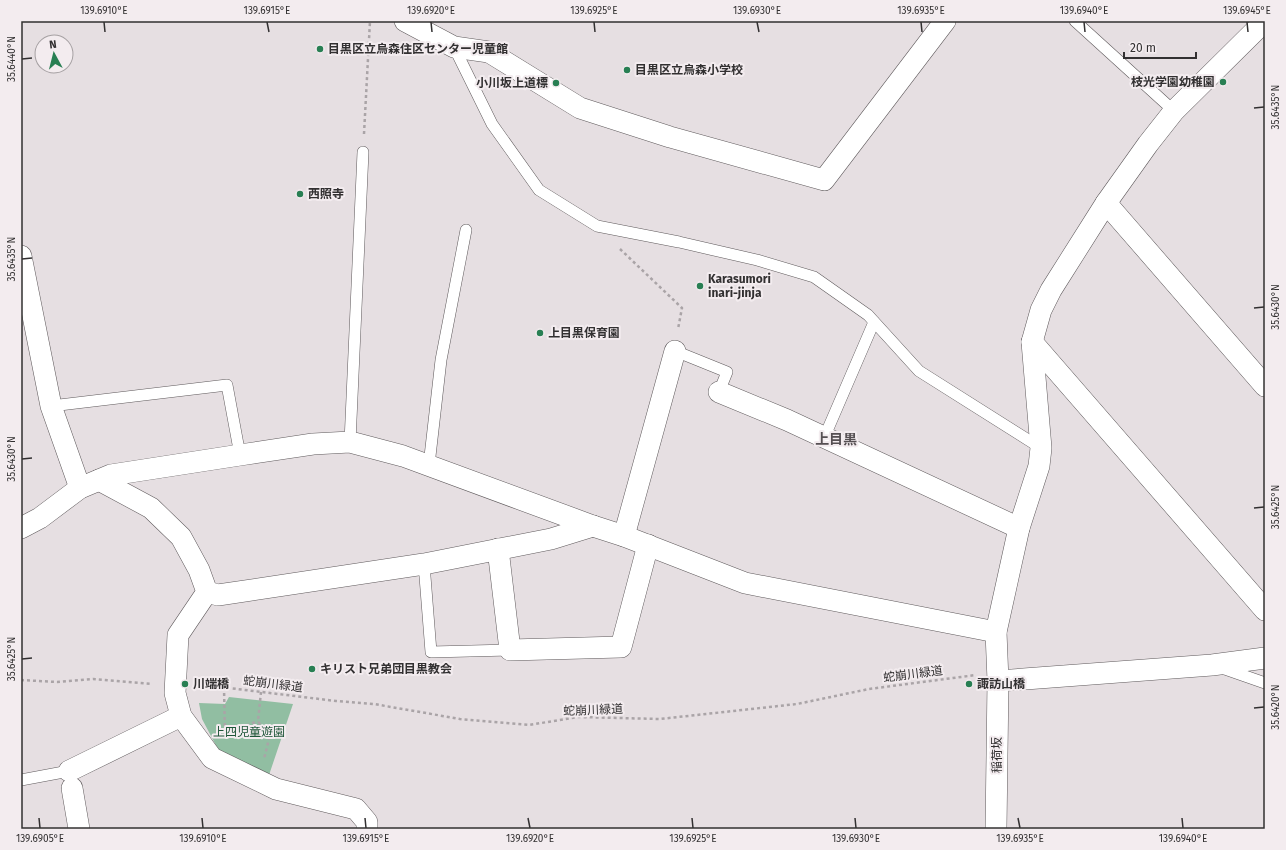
<svg xmlns="http://www.w3.org/2000/svg" width="1286" height="850" viewBox="0 0 1286 850" font-family="'Fira Sans','Noto Sans JP',sans-serif">
  <rect width="100%" height="100%" fill="#e6dfe2"/>
  <path fill="#91bea2" d="M229,697L293,704L268,778L220,753L202,719L199,703L225,704Z"/>
  <g fill="none" stroke-linecap="round" stroke-linejoin="round">
    <defs>
      <g id="service">
        <path d="M1075,21L1174,111"/>
        <path d="M454,47L492,124L539,190L597,226L679,242L757,260L814,277L868,315L919,371L1041,448"/>
        <path d="M675,351L727,372L719,392"/>
        <path d="M51,406L227,385L240,455"/>
        <path d="M824,438L874,322"/>
        <path d="M350,442L363,152"/>
        <path d="M429,465L441,360L466,230"/>
        <path d="M424,564L431,652L510,650"/>
        <path d="M1222,668L1265,683"/>
        <path d="M21,780L69,771"/>
      </g>
      <g id="minor">
        <path d="M405,21L454,47L489,52L580,108L670,137L824,180L945,21"/>
        <path d="M1106,203L1265,386"/>
        <path d="M21,256L51,406L80,488"/>
        <path d="M1032,342L1265,610"/>
        <path d="M719,392L787,420L1019,528"/>
        <path d="M99,480L151,508L181,537L199,570L207,592L178,635L175,693L181,716L212,758L276,789L356,809L367,822V829"/>
        <path d="M21,528L40,518L80,488L111,475L240,455L313,444L350,442L403,456L593,526L624,536L745,583L996,632"/>
        <path d="M624,536L675,351"/>
        <path d="M498,549L510,650L621,647L648,545"/>
        <path d="M207,592L218,595L424,564L551,539L593,526"/>
        <path d="M998,681L1212,665L1265,658"/>
        <path d="M69,771L181,716"/>
        <path d="M72,788L79,829"/>
        <path d="M996,829L998,681L996,632L1019,528L1039,466L1041,448L1032,342L1041,310L1051,290L1106,203L1148,144L1174,111L1265,21"/>
      </g>
    </defs>
    <use href="#service" stroke="#5f5a5c" stroke-width="12"/>
    <use href="#minor" stroke="#5f5a5c" stroke-width="22"/>
    <g stroke="#aaa4a7" stroke-width="2.5" stroke-dasharray="3 3" stroke-linecap="butt">
      <path d="M364,134L370,21"/>
      <path d="M620,249L682,308L678,329"/>
      <path d="M21,680L57,682L93,679L152,684"/>
      <path d="M197,686L204,685L336,701L374,704L460,719L529,725L578,717L660,719L797,704L869,689L976,675"/>
      <path d="M224,687L225,736"/>
      <path d="M261,692L258,721L269,739L264,759"/>
      <path d="M224,734L258,721"/>
    </g>
    <use href="#service" stroke="#fff" stroke-width="11"/>
    <use href="#minor" stroke="#fff" stroke-width="21"/>
  </g>
  <path fill="none" stroke="#323031" stroke-width="1.5" d="M104,22L105,32M267,22L269,32M431,22L432,32M594,22L595,32M757,22L759,32M921,22L922,32M1084,22L1085,32M1247,22L1248,32M22,59L32,58M1254,108L1264,107M22,259L32,258M1254,308L1264,307M22,459L32,458M1254,508L1264,507M22,659L32,658M1254,708L1264,707M39,818L40,828M202,818L203,828M365,818L366,828M528,818L530,828M692,818L693,828M855,818L856,828M1018,818L1020,828M1182,818L1183,828"/>
  <g fill="#287f53" stroke="#f3ecef" stroke-width="1.5">
    <circle cx="320" cy="49" r="4"/>
    <circle cx="627" cy="70" r="4"/>
    <circle cx="1223" cy="82" r="4"/>
    <circle cx="556" cy="83" r="4"/>
    <circle cx="300" cy="194" r="4"/>
    <circle cx="700" cy="286" r="4"/>
    <circle cx="540" cy="333" r="4"/>
    <circle cx="312" cy="669" r="4"/>
    <circle cx="185" cy="684" r="4"/>
    <circle cx="969" cy="684" r="4"/>
  </g>
  <g text-anchor="middle" stroke-width="4" stroke-linejoin="round" paint-order="stroke">
    <g font-size="12" font-weight="bold" fill="#323031" stroke="#f3ecef" text-anchor="start">
      <text x="328" y="53">目黒区立烏森住区センター児童館</text>
      <text x="635" y="74">目黒区立烏森小学校</text>
      <text x="1215" y="86" text-anchor="end">枝光学園幼稚園</text>
      <text x="548" y="87" text-anchor="end">小川坂上道標</text>
      <text x="308" y="198">西照寺</text>
      <text x="708" y="283">Karasumori<tspan x="708" dy="14">inari-jinja</tspan></text>
      <text x="548" y="337">上目黒保育園</text>
      <text x="320" y="673">キリスト兄弟団目黒教会</text>
      <text x="193" y="688">川端橋</text>
      <text x="977" y="688">諏訪山橋</text>
    </g>
    <g font-size="12" fill="#323031" stroke="#f3ecef">
      <text transform="translate(913 674) rotate(-7)" y="4">蛇崩川緑道</text>
      <text transform="translate(273 684) rotate(7)" y="4">蛇崩川緑道</text>
      <text transform="translate(593 710) rotate(-2)" y="4">蛇崩川緑道</text>
      <text transform="translate(997 755) rotate(-90)" y="4">稲荷坂</text>
    </g>
    <g font-size="12" fill="#1e5538" stroke="#f3ecef">
      <text x="249" y="736">上四児童遊園</text>
    </g>
    <g font-size="14" font-weight="bold" fill="#565053" stroke="#f3ecef">
      <text x="836" y="444">上目黒</text>
    </g>
  </g>
  <rect width="1286" height="850" fill="none" stroke="#f3ecef" stroke-width="44"/>
  <g transform="translate(54 54) rotate(353)"><circle r="19" fill="#f3ecef" stroke="#a6a1a3"/>
  <path d="M0-3L7 15L0 10L-7 15Z" fill="#287f53"/>
  <text y="-6" font-size="11" font-weight="bold" text-anchor="middle" fill="#323031">N</text>
  </g>
  <path d="M1124 52v6h72v-6" fill="none" stroke="#323031" stroke-width="2"/>
  <text x="1130" y="52" font-size="12" fill="#323031" stroke="#f3ecef" stroke-width="3" paint-order="stroke">20 m</text>
  <rect x="22" y="22" width="1242" height="806" fill="none" stroke="#323031" stroke-width="1.5"/>
  <g font-size="10" text-anchor="middle" fill="#323031">
    <text x="104" y="14">139.6910°E</text>
    <text x="267" y="14">139.6915°E</text>
    <text x="431" y="14">139.6920°E</text>
    <text x="594" y="14">139.6925°E</text>
    <text x="757" y="14">139.6930°E</text>
    <text x="921" y="14">139.6935°E</text>
    <text x="1084" y="14">139.6940°E</text>
    <text x="1247" y="14">139.6945°E</text>
    <text transform="translate(11 59) rotate(-90)" y="4">35.6440°N</text>
    <text transform="translate(1275 107) rotate(-90)" y="4">35.6435°N</text>
    <text transform="translate(11 259) rotate(-90)" y="4">35.6435°N</text>
    <text transform="translate(1275 307) rotate(-90)" y="4">35.6430°N</text>
    <text transform="translate(11 459) rotate(-90)" y="4">35.6430°N</text>
    <text transform="translate(1275 507) rotate(-90)" y="4">35.6425°N</text>
    <text transform="translate(11 659) rotate(-90)" y="4">35.6425°N</text>
    <text transform="translate(1275 707) rotate(-90)" y="4">35.6420°N</text>
    <text x="40" y="842">139.6905°E</text>
    <text x="203" y="842">139.6910°E</text>
    <text x="366" y="842">139.6915°E</text>
    <text x="530" y="842">139.6920°E</text>
    <text x="693" y="842">139.6925°E</text>
    <text x="856" y="842">139.6930°E</text>
    <text x="1020" y="842">139.6935°E</text>
    <text x="1183" y="842">139.6940°E</text>
  </g>
</svg>
